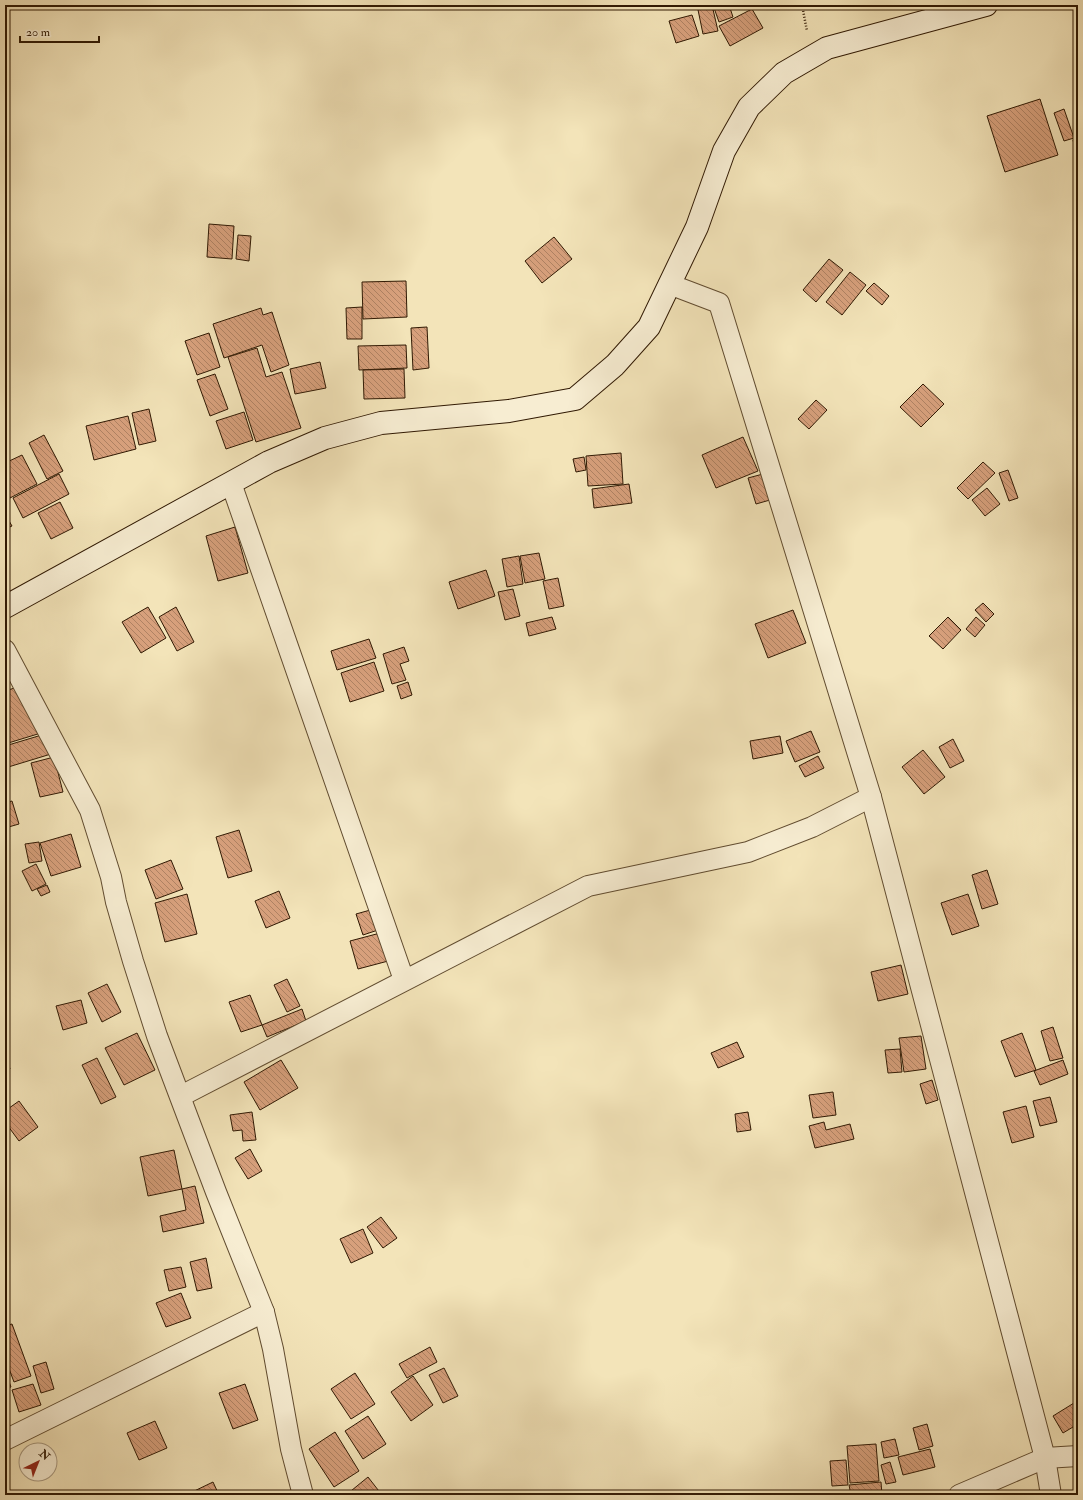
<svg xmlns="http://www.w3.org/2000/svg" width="1083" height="1500" viewBox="0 0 1083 1500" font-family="'IM FELL Double Pica',serif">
  <defs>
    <pattern id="building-back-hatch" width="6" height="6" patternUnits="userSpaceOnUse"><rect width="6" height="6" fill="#d7a07c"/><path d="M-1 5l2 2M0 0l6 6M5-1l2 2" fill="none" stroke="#af8263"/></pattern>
  </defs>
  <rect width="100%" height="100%" fill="#f3e4b9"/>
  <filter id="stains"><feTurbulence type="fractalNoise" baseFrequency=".005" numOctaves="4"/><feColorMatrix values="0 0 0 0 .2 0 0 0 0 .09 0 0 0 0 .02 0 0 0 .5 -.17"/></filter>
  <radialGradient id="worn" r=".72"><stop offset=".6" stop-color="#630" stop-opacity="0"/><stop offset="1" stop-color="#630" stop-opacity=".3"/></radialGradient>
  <g fill="url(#building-back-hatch)" stroke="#301903">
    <path d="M697,5H712L718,31L703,34Z"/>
    <path d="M713,5H729L733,17L719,22Z"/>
    <path d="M752,9L763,28L730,46L719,26Z"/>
    <path d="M692,15L699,36L676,43L669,21Z"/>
    <path d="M1040,99L1058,155L1005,172L987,116Z"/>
    <path d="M1064,109L1074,138L1064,141L1054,113Z"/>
    <path d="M1078,139V152L1076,153L1073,140Z"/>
    <path d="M209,224L234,226L232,259L207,257Z"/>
    <path d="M238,235L251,236L249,261L236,259Z"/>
    <path d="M554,237L572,259L542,283L525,261Z"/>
    <path d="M829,259L843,270L816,302L803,290Z"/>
    <path d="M850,272L866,285L842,315L826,302Z"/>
    <path d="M406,281L407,317L363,319L362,282Z"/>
    <path d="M874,283L889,296L882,305L866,291Z"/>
    <path d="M362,307V339H347L346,308Z"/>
    <path d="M261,308L263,315L272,312L289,365L271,372L262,345L224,358L213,324Z"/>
    <path d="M427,327L429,368L413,370L411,328Z"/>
    <path d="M209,333L220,367L197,375L185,341Z"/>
    <path d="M406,345L407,368L359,370L358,346Z"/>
    <path d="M257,348L266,377L282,372L301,428L256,442L228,357Z"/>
    <path d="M320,362L326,388L295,394L290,369Z"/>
    <path d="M404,369L405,398L364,399L363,370Z"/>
    <path d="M215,374L228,409L210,416L197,380Z"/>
    <path d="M923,384L944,404L921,427L900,407Z"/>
    <path d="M816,400L827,410L809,429L798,419Z"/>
    <path d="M149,409L156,441L139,445L132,413Z"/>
    <path d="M244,412L253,440L226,449L216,421Z"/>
    <path d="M128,416L136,449L94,460L86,426Z"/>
    <path d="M44,435L63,471L47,479L29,443Z"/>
    <path d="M743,437L758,471L716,488L702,455Z"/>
    <path d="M621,453L623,484L588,486L586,456Z"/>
    <path d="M22,455L37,484L10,498L5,488V463Z"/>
    <path d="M584,457L586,470L576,472L573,459Z"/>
    <path d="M983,462L995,473L968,499L957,488Z"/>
    <path d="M1008,470L1018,498L1009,501L999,473Z"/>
    <path d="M59,474L69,494L23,518L13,498Z"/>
    <path d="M763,474L770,500L756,504L748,478Z"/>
    <path d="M629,484L632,503L594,508L592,489Z"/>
    <path d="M987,488L1000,504L985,516L972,500Z"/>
    <path d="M60,502L73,528L51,539L38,513Z"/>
    <path d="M5,514L12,526L5,529Z"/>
    <path d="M235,527L248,573L218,581L206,536Z"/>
    <path d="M539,553L545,579L525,583L520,556Z"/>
    <path d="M519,556L523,584L507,587L502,559Z"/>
    <path d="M486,570L495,596L458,609L449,582Z"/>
    <path d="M558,578L564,606L549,609L543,581Z"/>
    <path d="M513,589L520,616L505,620L498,592Z"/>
    <path d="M983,603L994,614L986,622L975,610Z"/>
    <path d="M148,607L166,638L141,653L122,622Z"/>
    <path d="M176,607L194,642L177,651L159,617Z"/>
    <path d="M793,610L806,643L768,658L755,624Z"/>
    <path d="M552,617L556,629L529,636L526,623Z"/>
    <path d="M948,617L961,630L943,649L929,636Z"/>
    <path d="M976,617L985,625L975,637L966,629Z"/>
    <path d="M369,639L376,658L337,670L331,651Z"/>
    <path d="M404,647L409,661L400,664L406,680L392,684L383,654Z"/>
    <path d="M374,662L384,691L350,702L341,673Z"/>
    <path d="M408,682L412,695L401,699L397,686Z"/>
    <path d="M24,685L41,733L5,744V691Z"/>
    <path d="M811,731L820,752L795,762L786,741Z"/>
    <path d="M45,734L51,754L5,768V746Z"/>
    <path d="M780,736L783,753L753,759L750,741Z"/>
    <path d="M953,739L964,761L950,768L939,747Z"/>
    <path d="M923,750L945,777L924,794L902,767Z"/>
    <path d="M818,756L824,768L805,777L799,766Z"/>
    <path d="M54,757L63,792L40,797L31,763Z"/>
    <path d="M12,801L19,824L5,828V803Z"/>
    <path d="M239,830L252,871L228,878L216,837Z"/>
    <path d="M71,834L81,867L51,876L40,843Z"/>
    <path d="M39,842L42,861L29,863L25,844Z"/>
    <path d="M171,860L183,889L156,899L145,870Z"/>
    <path d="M36,864L46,884L32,891L22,871Z"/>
    <path d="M987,870L998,904L982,909L972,875Z"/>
    <path d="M47,885L50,892L41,896L37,889Z"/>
    <path d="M279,891L290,918L266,928L255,901Z"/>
    <path d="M187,894L197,934L165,942L155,903Z"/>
    <path d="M968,894L979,926L952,935L941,903Z"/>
    <path d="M374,909L381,929L363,935L356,914Z"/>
    <path d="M384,932L392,960L358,969L350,941Z"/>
    <path d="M901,965L908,994L878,1001L871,972Z"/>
    <path d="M287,979L300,1006L287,1012L274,985Z"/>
    <path d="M107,984L121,1012L102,1022L88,993Z"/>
    <path d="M250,995L262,1025L241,1032L229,1002Z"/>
    <path d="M81,1000L87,1023L63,1030L56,1006Z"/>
    <path d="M302,1009L306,1021L267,1037L262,1025Z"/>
    <path d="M1053,1027L1063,1058L1050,1061L1041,1031Z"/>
    <path d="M137,1033L155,1070L124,1085L105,1048Z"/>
    <path d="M1022,1033L1036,1070L1015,1077L1001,1041Z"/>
    <path d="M921,1036L926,1069L904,1072L899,1038Z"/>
    <path d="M737,1042L744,1057L718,1068L711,1053Z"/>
    <path d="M900,1049L902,1072L888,1073L885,1050Z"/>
    <path d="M5,1053L10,1069L5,1071Z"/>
    <path d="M97,1058L116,1097L101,1104L82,1065Z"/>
    <path d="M281,1060L298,1088L260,1110L244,1082Z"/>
    <path d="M1063,1060L1068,1074L1040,1085L1034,1071Z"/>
    <path d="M932,1080L938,1100L926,1104L920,1084Z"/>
    <path d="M833,1092L836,1115L813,1118L809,1095Z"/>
    <path d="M1050,1097L1057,1122L1040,1126L1033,1101Z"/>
    <path d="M19,1101L38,1127L19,1141L5,1122V1111Z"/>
    <path d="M1026,1106L1034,1137L1012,1143L1003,1112Z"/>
    <path d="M252,1112L256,1140L243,1141L242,1130L233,1131L230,1115Z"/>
    <path d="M748,1112L751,1130L737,1132L735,1114Z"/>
    <path d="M824,1122L826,1130L850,1124L854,1139L815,1148L809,1126Z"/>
    <path d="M250,1149L262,1171L248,1179L235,1158Z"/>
    <path d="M174,1150L182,1189L148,1196L140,1157Z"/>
    <path d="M195,1186L204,1223L163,1232L160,1216L186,1210L182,1189Z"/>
    <path d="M381,1217L397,1238L383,1248L367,1227Z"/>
    <path d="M363,1229L373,1253L351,1263L340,1239Z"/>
    <path d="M206,1258L212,1288L197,1291L190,1262Z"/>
    <path d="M181,1267L186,1287L169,1291L164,1270Z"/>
    <path d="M181,1293L191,1318L166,1327L156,1303Z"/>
    <path d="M12,1324L31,1376L14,1382L5,1358V1326Z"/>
    <path d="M430,1347L437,1362L407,1378L399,1364Z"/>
    <path d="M46,1362L54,1389L41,1393L33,1366Z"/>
    <path d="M444,1368L458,1396L443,1403L429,1375Z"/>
    <path d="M5,1371L11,1387L5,1389Z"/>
    <path d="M355,1373L375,1404L351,1419L331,1389Z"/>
    <path d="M413,1376L433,1405L411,1421L391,1392Z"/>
    <path d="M33,1384L41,1405L19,1412L12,1390Z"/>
    <path d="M245,1384L258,1420L233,1429L219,1393Z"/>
    <path d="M1074,1403L1078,1409V1424L1063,1433L1053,1416Z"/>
    <path d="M368,1416L386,1444L363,1459L345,1431Z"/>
    <path d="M155,1421L167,1448L139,1460L127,1433Z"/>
    <path d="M927,1424L933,1446L919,1450L913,1428Z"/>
    <path d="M335,1432L359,1471L334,1487L309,1449Z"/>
    <path d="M895,1439L899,1455L884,1458L881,1442Z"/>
    <path d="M876,1444L879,1481L850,1483L847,1446Z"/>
    <path d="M930,1449L935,1467L903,1475L898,1457Z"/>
    <path d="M846,1460L848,1485L832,1486L830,1461Z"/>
    <path d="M890,1462L896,1482L886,1484L881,1465Z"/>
    <path d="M368,1477L382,1495H346Z"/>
    <path d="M213,1482L219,1495H186Z"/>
    <path d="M881,1482L882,1495H851L849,1485Z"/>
  </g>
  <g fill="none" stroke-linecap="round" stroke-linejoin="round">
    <defs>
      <g id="street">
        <path d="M669,284L719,303L871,797L1045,1458L1051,1495"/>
        <path d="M231,483L404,980"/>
        <path d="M5,650L90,810L111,877L116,902L133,961L157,1036L216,1192L264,1312L273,1349L291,1449L303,1495"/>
        <path d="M181,1096L588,886L748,852L812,827L871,797"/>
        <path d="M5,1440L264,1312"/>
        <path d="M959,1495L1045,1458L1078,1456"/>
      </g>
      <path id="secondary" d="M5,607L269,462L325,438L381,423L509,411L575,399L615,365L649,327L697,227L724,151L749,107L784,73L827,48L986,5"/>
    </defs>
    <use href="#street" stroke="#614c30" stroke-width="22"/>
    <use href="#secondary" stroke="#301903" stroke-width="24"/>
    <path stroke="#301903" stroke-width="2.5" stroke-dasharray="1 2" stroke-linecap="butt" d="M802,5L807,31"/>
    <use href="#street" stroke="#f7edd2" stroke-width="20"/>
    <use href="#secondary" stroke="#f7edd2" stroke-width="22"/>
  </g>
  <rect width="1083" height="1500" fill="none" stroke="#f3e4b9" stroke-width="20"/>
  <rect x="6" y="6" width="1071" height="1488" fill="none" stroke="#301903" stroke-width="2"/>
  <rect x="10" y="10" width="1063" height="1480" fill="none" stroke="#301903"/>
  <g transform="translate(38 1462) rotate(43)"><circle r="19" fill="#f7edd2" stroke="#a7987f"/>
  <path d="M0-3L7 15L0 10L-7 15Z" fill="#8f2418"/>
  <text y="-6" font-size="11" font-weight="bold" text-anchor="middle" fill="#301903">N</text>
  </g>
  <path d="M20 36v6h79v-6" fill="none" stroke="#301903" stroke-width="2"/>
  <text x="26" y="36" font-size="12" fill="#301903" stroke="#f7edd2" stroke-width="3" paint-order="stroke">20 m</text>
  <rect width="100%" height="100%" filter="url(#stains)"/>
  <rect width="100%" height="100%" fill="url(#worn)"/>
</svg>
